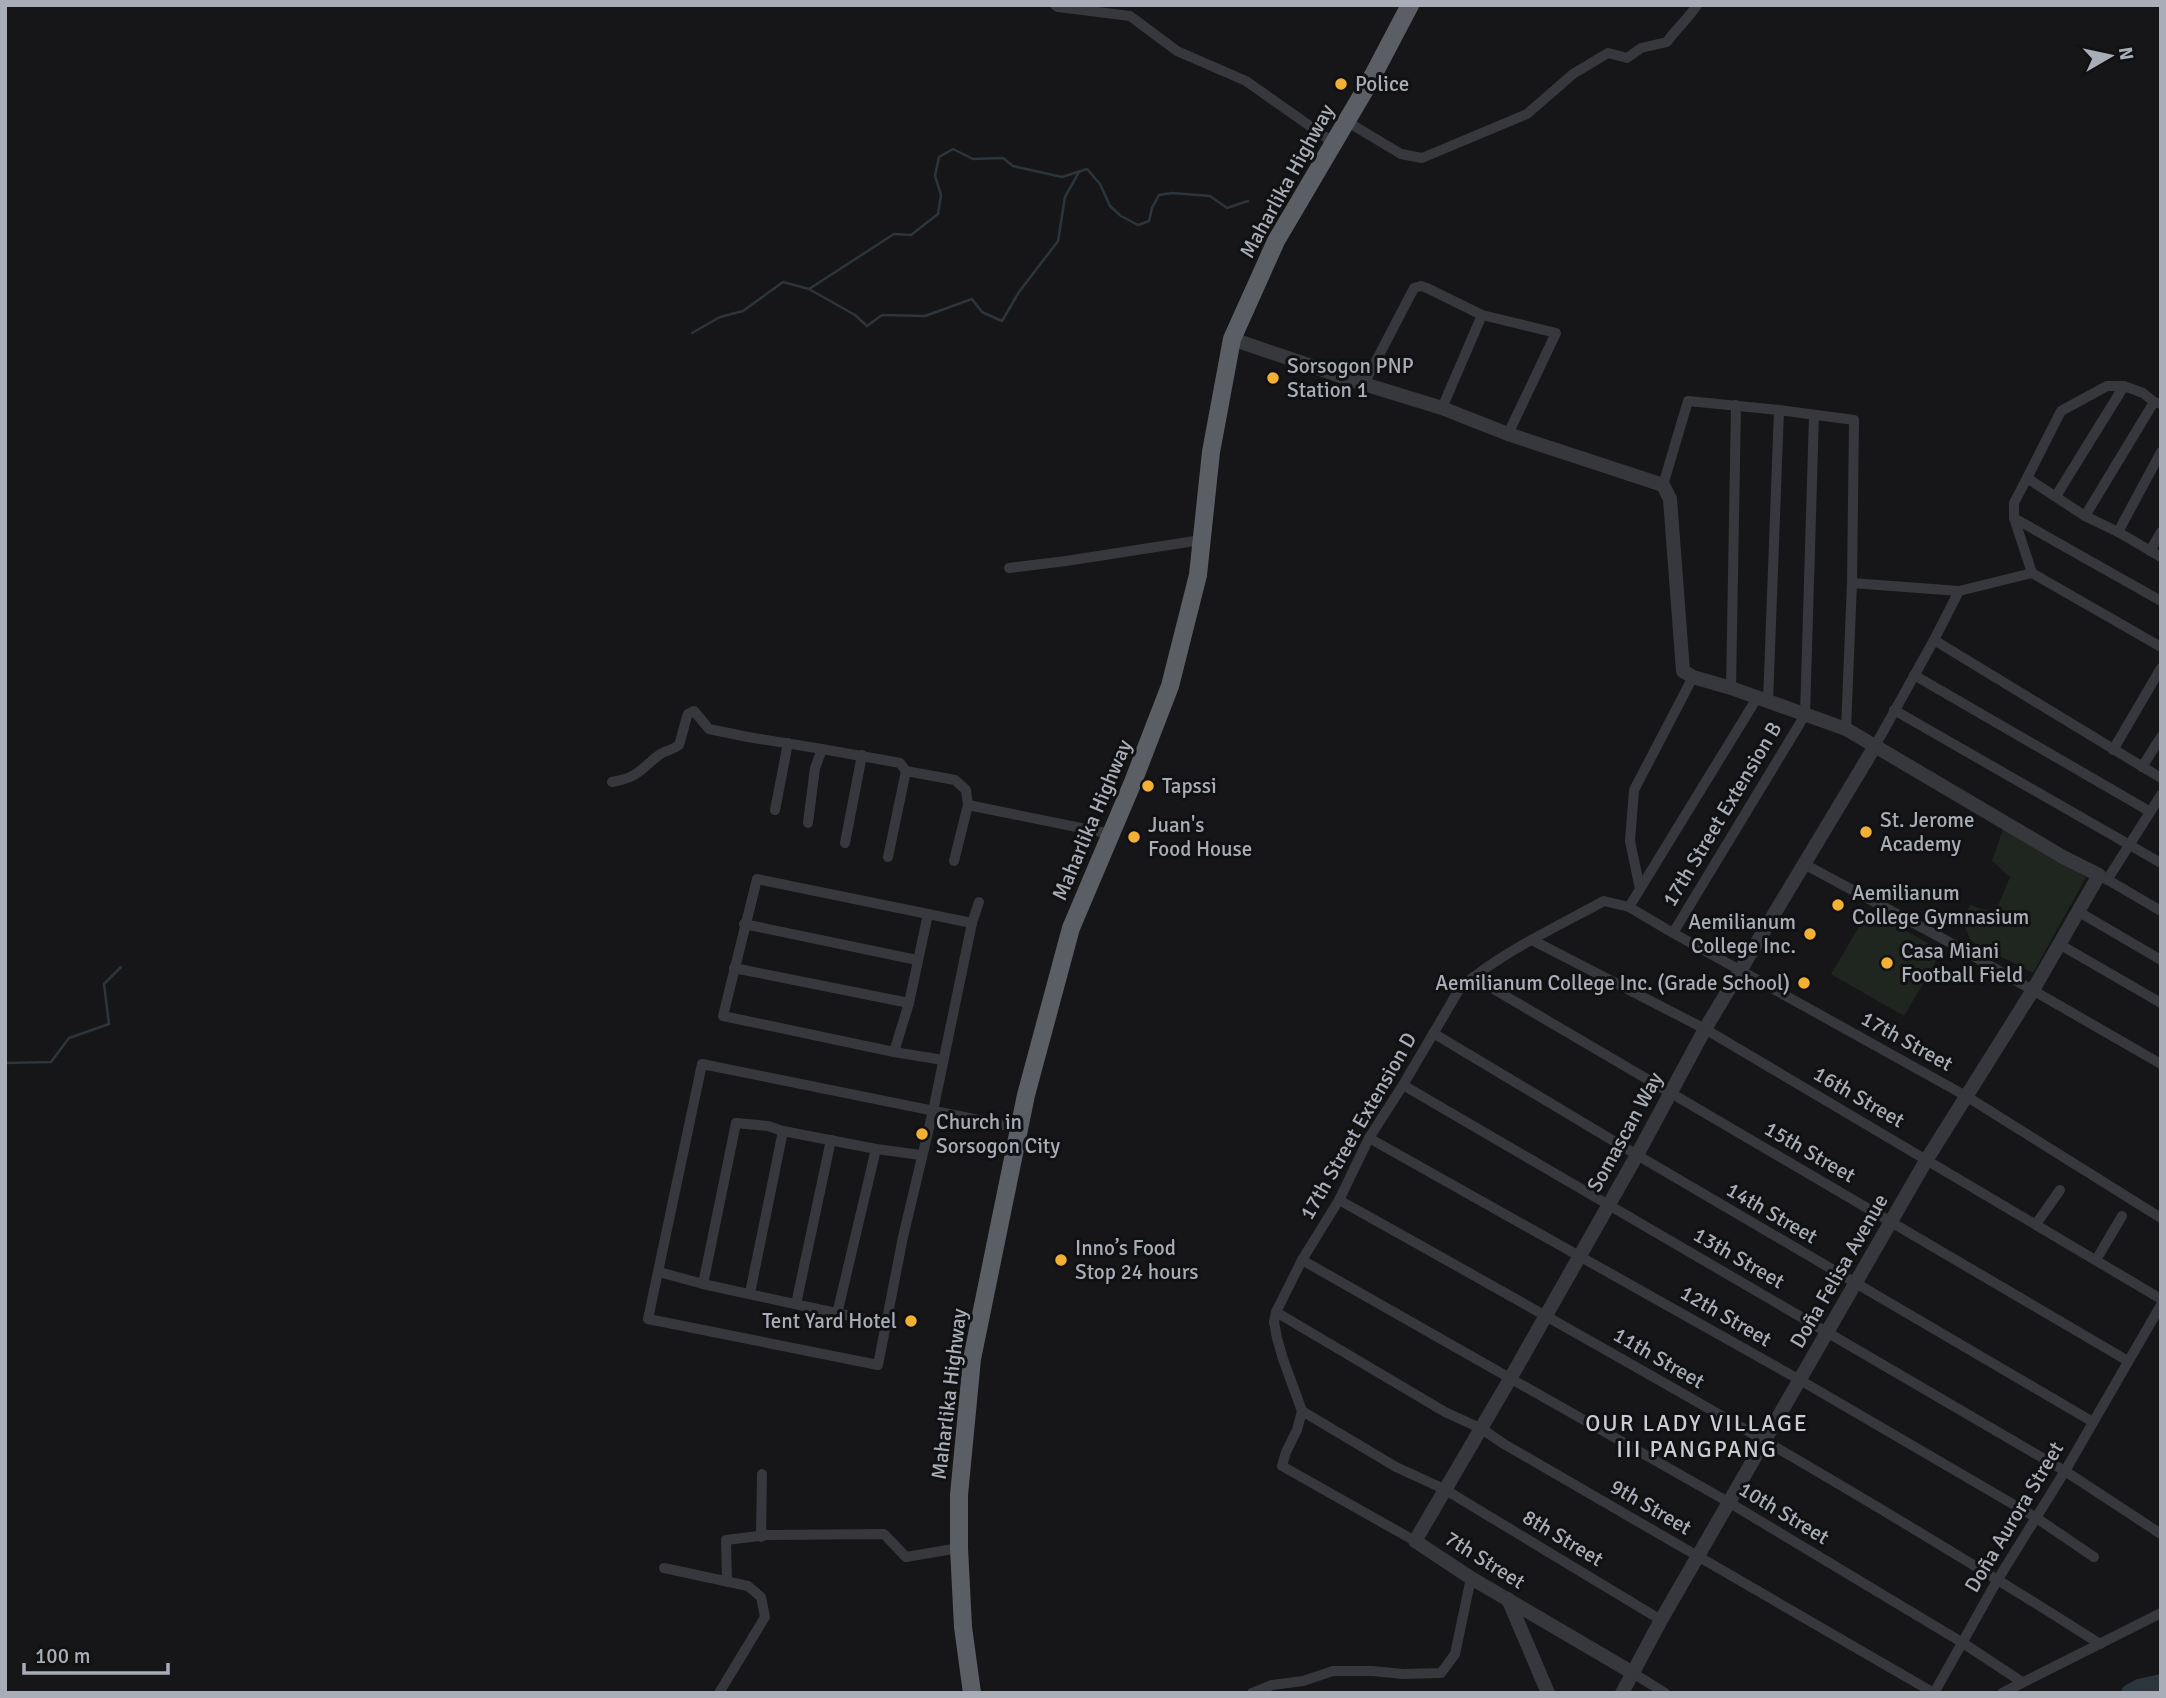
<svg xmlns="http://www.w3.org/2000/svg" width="2166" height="1698" viewBox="0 0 2166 1698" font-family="Signika,sans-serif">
  <rect width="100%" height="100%" fill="#161618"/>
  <g fill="#1e261f">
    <path d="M2003,829L2086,877L2033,973L1971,941L1962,921L1970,905L1995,913L2010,877L1992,861Z"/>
    <path d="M1869,910L1942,951L1904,1016L1831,974Z"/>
  </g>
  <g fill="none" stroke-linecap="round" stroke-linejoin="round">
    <g stroke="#2c353c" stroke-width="2.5">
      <path d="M809,289L855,315L867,326L882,315L925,316L972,299L982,312L1002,321L1019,292L1058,241L1065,197L1079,172"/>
      <path d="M692,333L720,317L743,311L783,282L809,289L894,234L911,235L938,214L941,195L935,176L939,157L953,149L973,159L1003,158L1013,166L1062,177L1087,169L1100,184L1110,206L1121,216L1138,225L1149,221L1152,208L1159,195L1172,193L1210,196L1227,208L1248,201"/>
      <path d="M5,1063L51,1062L69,1038L109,1024L104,984L121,967"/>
    </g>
    <path stroke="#2c353c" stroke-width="18" d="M2130,1693L2139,1688L2161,1683"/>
    <g stroke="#37383d" stroke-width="10">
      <path d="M1055,5L1058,7L1130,16L1177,51L1246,81L1334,143"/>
      <path d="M1346,121L1401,154L1422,158L1527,114L1573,74L1608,53L1627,58L1641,48L1667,42C1676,29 1688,19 1697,5"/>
      <path d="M1364,384L1414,288L1421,286L1427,288L1482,315"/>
      <path d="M1442,408L1482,315L1556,333L1508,434"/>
      <path d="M2027,478L2061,411L2107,386H2124L2143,393L2154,402L2161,404"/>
      <path d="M1663,485L1688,401L1779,410L1854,420L1852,583L1846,729"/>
      <path d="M2056,496L2124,386"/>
      <path d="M2085,516L2154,402"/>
      <path d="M2014,518V503L2027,478L2085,516L2118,532L2161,557"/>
      <path d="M2118,532L2161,452"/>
      <path d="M2150,551L2161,532"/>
      <path d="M1009,568L1066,561L1201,540"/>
      <path d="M2032,573L2014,518L2161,601"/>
      <path d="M1852,583L1959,591"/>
      <path d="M1934,640L2161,778"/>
      <path d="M1914,675L2149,811"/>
      <path d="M1731,688L1736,405"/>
      <path d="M1768,702L1779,410"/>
      <path d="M1894,710L2161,863"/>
      <path d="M1875,746L1934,640L1959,591L2032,573L2161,647"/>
      <path d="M2113,750L2161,668"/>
      <path d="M2142,767L2161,737"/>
      <path d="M612,782C639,777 638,771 659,755C664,751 673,750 679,745C680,744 685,721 688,714L694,711L709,729L748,737L822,749"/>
      <path d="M968,805L1111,834"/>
      <path d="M775,810L788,743"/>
      <path d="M808,823L815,768L822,749L900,763L906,771"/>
      <path d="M845,843L862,755"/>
      <path d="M888,857L906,771L955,780L966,790L968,805L954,861"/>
      <path d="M1804,864L1949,942L2161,1064"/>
      <path d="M2103,877L2161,911"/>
      <path d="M2107,880L2161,795"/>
      <path d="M1640,889L1757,698"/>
      <path d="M979,902L972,923L933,1111L903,1237L878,1365L648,1319L702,1064L1019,1128"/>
      <path d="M1629,907L1640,889L1630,841L1634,790L1693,677"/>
      <path d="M2079,912L2161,960"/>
      <path d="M744,924L917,960"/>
      <path d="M1673,933L1805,715L1814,415"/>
      <path d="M1532,940L1705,1029L2161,1299"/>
      <path d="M2059,944L2161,1003"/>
      <path d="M734,968L909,1003"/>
      <path d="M1473,977L2128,1361"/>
      <path d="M1433,1033L1637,1155L2093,1422"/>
      <path d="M894,1052L909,1003L928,914"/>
      <path d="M943,1060L894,1052L723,1016L757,879L972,923"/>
      <path d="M1403,1085L2065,1471L2161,1534"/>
      <path d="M783,1131L876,1149L921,1155"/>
      <path d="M1369,1138L1800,1380L2035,1517L2094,1557"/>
      <path d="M1339,1200C1595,1343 1852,1486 2100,1644"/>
      <path d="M2036,1224L2060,1190"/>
      <path d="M1302,1260L1730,1503L1963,1643L2022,1682"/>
      <path d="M2096,1260L2122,1216"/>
      <path d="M659,1272L703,1284"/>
      <path d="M750,1293L783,1131L768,1126L736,1123L703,1284L887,1324"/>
      <path d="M796,1304L831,1140"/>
      <path d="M1276,1312L1445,1412L1482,1429L1504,1444L1934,1693"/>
      <path d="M837,1314L876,1149"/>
      <path d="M1302,1411L1396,1467L1444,1489L1661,1620"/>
      <path d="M761,1537L762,1474"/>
      <path d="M1415,1541L1282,1466L1286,1452L1297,1430L1302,1411L1283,1359L1277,1338L1274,1322L1276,1312L1302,1260L1339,1200L1369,1138L1403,1085L1460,988C1502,952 1556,927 1604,901L1629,907L1673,933L1966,1096L2161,1218"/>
      <path d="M664,1568L748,1586L761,1597L765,1617L719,1693"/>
      <path d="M727,1582L726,1540L767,1535L884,1534L906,1557L959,1548"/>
      <path d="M1633,1673L1665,1693"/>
      <path d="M1252,1693L1272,1685L1303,1681L1333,1671H1372L1403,1674L1441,1673L1455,1654L1471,1578"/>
      <path d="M1934,1693L1998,1579L2065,1471L2161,1305"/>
      <path d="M2002,1693L2161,1613"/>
    </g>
    <g stroke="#37383d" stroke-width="14">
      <path d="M1232,339L1364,384L1442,408L1508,434L1663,485L1670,499L1683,671L1693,677L1731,688L1846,729L2063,857L2099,875L2033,990L1927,1159L1661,1620L1622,1693"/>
      <path d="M1508,1599L1548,1693"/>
      <path d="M1633,1673L1471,1578L1415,1541L1510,1379L1637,1155L1705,1029L1875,746"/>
    </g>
    <path stroke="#5b5e65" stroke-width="18" d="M972,1693L963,1627L959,1548V1495L972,1359L1026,1095L1071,928L1133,782L1170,686L1198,575L1211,452L1232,339L1276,241L1369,83L1410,5"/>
  </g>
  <g fill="#f2b134" stroke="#111113" stroke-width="2.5">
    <circle cx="1341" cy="84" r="7"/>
    <circle cx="1273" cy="378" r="7"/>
    <circle cx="1148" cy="786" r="7"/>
    <circle cx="1866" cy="832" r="7"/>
    <circle cx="1134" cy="837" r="7"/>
    <circle cx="1838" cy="905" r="7"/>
    <circle cx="1810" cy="934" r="7"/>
    <circle cx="1887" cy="963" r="7"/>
    <circle cx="1804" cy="983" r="7"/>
    <circle cx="922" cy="1134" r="7"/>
    <circle cx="1061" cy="1260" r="7"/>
    <circle cx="911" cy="1321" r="7"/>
  </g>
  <g text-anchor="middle" stroke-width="6" stroke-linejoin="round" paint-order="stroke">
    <g font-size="21" fill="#a8adb8" stroke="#111113" text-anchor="start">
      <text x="1355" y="91">Police</text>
      <text x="1287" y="373">Sorsogon PNP<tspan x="1287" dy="24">Station 1</tspan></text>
      <text x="1162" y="793">Tapssi</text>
      <text x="1880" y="827">St. Jerome<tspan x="1880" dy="24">Academy</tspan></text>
      <text x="1148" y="832">Juan's<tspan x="1148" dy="24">Food House</tspan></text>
      <text x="1852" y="900">Aemilianum<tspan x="1852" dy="24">College Gymnasium</tspan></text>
      <text x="1796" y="929" text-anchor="end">Aemilianum<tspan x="1796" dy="24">College Inc.</tspan></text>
      <text x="1901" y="958">Casa Miani<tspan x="1901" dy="24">Football Field</tspan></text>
      <text x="1790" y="990" text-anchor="end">Aemilianum College Inc. (Grade School)</text>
      <text x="936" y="1129">Church in<tspan x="936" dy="24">Sorsogon City</tspan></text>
      <text x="1075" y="1255">Inno’s Food<tspan x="1075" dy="24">Stop 24 hours</tspan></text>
      <text x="897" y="1328" text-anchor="end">Tent Yard Hotel</text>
    </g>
    <g font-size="21" fill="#a8adb8" stroke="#111113">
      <text transform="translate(1287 181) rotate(-61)" y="7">Maharlika Highway</text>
      <text transform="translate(1722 814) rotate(-59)" y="7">17th Street Extension B</text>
      <text transform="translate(1092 820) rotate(-67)" y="7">Maharlika Highway</text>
      <text transform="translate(1907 1041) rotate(29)" y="7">17th Street</text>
      <text transform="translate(1859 1097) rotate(30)" y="7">16th Street</text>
      <text transform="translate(1358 1126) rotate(-60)" y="7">17th Street Extension D</text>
      <text transform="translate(1625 1132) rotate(-61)" y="7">Somascan Way</text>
      <text transform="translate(1810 1152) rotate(30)" y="7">15th Street</text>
      <text transform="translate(1772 1213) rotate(30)" y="7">14th Street</text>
      <text transform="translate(1739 1258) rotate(30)" y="7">13th Street</text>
      <text transform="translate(1839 1271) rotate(-60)" y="7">Doña Felisa Avenue</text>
      <text transform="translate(1726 1316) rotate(30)" y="7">12th Street</text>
      <text transform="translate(1659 1358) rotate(30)" y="7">11th Street</text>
      <text transform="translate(949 1394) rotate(-83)" y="7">Maharlika Highway</text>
      <text transform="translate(1651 1507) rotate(30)" y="7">9th Street</text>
      <text transform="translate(1784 1513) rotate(31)" y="7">10th Street</text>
      <text transform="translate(2014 1517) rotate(-59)" y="7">Doña Aurora Street</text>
      <text transform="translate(1563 1538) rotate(31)" y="7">8th Street</text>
      <text transform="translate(1485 1560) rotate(32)" y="7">7th Street</text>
    </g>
    <g font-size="23" letter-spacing="2" fill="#c9ccd4" stroke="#111113">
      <text x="1697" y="1431">OUR LADY VILLAGE<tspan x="1697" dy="26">III PANGPANG</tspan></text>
    </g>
  </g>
  <rect width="2166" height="1698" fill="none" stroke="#a8adb8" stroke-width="14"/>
  <g transform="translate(2110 56) rotate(81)" stroke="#111113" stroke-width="5" paint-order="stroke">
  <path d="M0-5L12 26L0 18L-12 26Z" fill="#a8adb8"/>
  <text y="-10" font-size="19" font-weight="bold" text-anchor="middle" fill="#a8adb8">N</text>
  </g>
  <path d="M24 1663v10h144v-10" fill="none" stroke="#a8adb8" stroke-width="3.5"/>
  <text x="35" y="1663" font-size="21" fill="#a8adb8" stroke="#111113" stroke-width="5" paint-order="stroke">100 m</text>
</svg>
